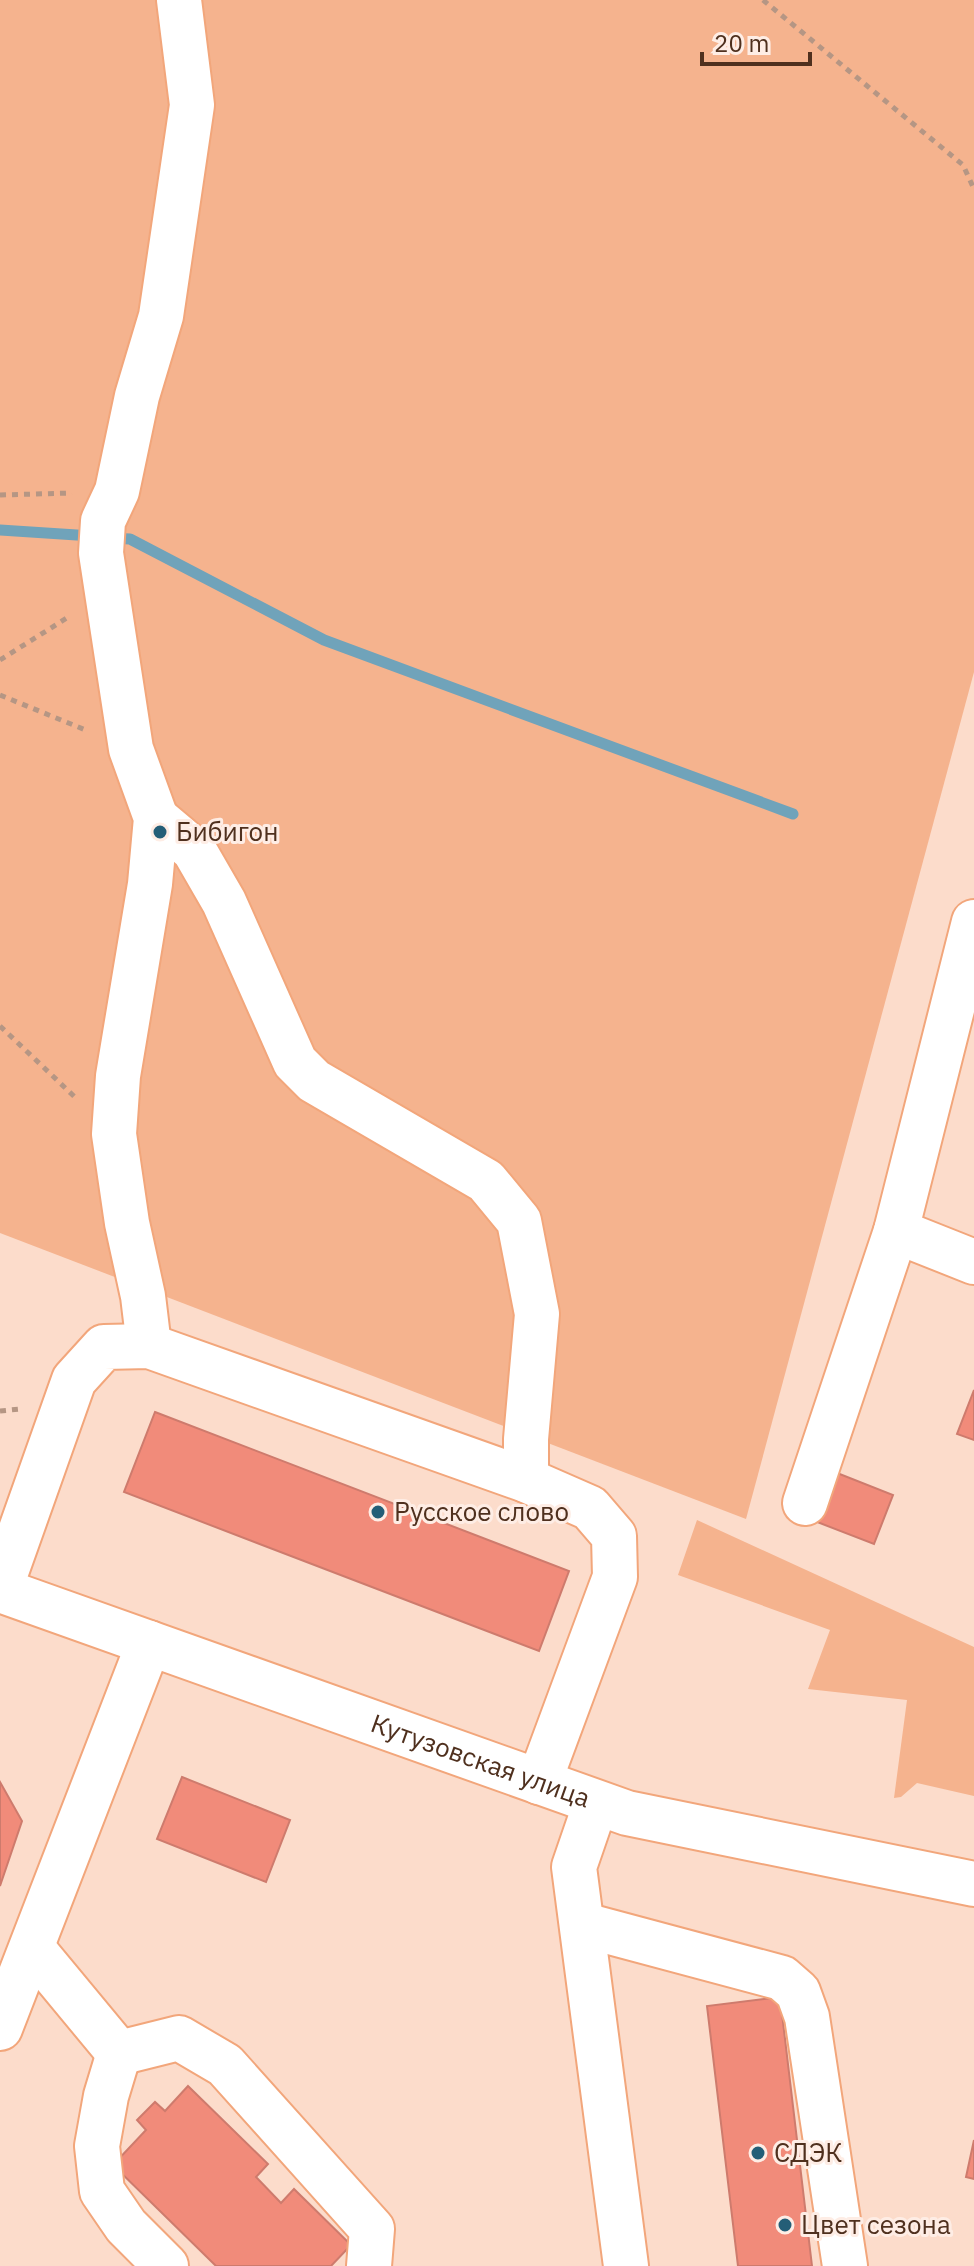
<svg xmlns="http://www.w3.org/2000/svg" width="974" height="2266" viewBox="0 0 974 2266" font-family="'IBM Plex Sans',sans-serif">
  <rect width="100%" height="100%" fill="#fcdccb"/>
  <g fill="#f5b38e">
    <path d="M0,0H974V672L746,1519L0,1233Z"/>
    <path d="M697,1520L974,1647V1796L917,1783L901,1797L894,1798L907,1700L808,1689L830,1630L678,1575Z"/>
  </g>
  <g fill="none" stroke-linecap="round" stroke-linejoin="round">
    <g stroke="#70a3ba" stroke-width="11">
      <path d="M0,530L92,536"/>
      <path d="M109,538L130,539L324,640L793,814"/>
    </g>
  </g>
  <g fill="#f18b7a" stroke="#ce7b6d" stroke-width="2">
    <path d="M974,1390V1440L957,1434Z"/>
    <path d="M155,1412L569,1571L539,1651L124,1492Z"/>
    <path d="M832,1471L893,1495L874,1544L812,1520Z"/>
    <path d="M182,1777L290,1820L266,1882L157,1839Z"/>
    <path d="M0,1782L22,1821L0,1886Z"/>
    <path d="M780,1997L812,2266H738L707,2006Z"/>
    <path d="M188,2086L268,2164L256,2177L281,2203L294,2189L351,2245L331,2266H216L113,2165L146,2130L137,2120L155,2102L165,2111Z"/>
    <path d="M974,2140V2179L966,2177Z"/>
  </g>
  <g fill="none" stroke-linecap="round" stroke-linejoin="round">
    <defs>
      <g id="minor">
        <path d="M156,818L194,850L224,902L295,1062L314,1081L486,1181L519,1221L537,1314L526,1439V1480"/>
        <path d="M896,1231L974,1262"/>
        <path d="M149,1346L143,1296L127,1223L114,1134L118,1076L150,884L156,818L131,749L101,553L103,521L117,491L137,396L161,316L192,105L179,0"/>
        <path d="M805,1503L896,1231L974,922"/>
        <path d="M0,1589L74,1380L104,1347L149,1346L526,1480L590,1508L614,1536L615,1577L539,1782"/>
        <path id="s1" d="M0,1590L627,1813L974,1884"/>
        <path d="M596,1803L574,1867L626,2266"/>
        <path d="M584,1925L782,1978L798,1992L807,2017L845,2266"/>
        <path d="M32,1948L119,2053"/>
        <path d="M0,2028L149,1643"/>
        <path d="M119,2053L179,2038L225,2065L372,2229L369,2266"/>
        <path d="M119,2053L106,2096L97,2146L102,2191L126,2226L166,2266"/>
      </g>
    </defs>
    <use href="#minor" stroke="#f2a67b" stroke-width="48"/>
    <g stroke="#b59684" stroke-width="5" stroke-dasharray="6 6" stroke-linecap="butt">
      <path d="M763,0L963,165L974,189"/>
      <path d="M0,495L72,493"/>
      <path d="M0,660L70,616"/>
      <path d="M0,695L88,731"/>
      <path d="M0,1026L78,1100"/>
      <path d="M0,1411L21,1409"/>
    </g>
    <use href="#minor" stroke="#fff" stroke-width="44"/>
  </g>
  <g fill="#245e77" stroke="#feede5" stroke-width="3">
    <circle cx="160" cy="832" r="8"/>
    <circle cx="378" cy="1512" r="8"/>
    <circle cx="758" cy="2153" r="8"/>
    <circle cx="785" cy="2225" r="8"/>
  </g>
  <g text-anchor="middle" stroke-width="6" stroke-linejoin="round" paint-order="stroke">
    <g font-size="26" fill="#4f301e" stroke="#feede5" text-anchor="start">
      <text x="176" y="841">Бибигон</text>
      <text x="394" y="1521">Русское слово</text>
      <text x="774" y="2162">СДЭК</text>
      <text x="801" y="2234">Цвет сезона</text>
    </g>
    <g font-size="26" fill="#4f301e" stroke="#feede5">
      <text dy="9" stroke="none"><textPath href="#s1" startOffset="510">Кутузовская улица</textPath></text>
    </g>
  </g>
  <path d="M702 52v12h108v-12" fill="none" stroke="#4f301e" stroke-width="4"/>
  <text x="714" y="52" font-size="24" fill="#4f301e" stroke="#feede5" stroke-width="6" paint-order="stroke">20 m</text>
</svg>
